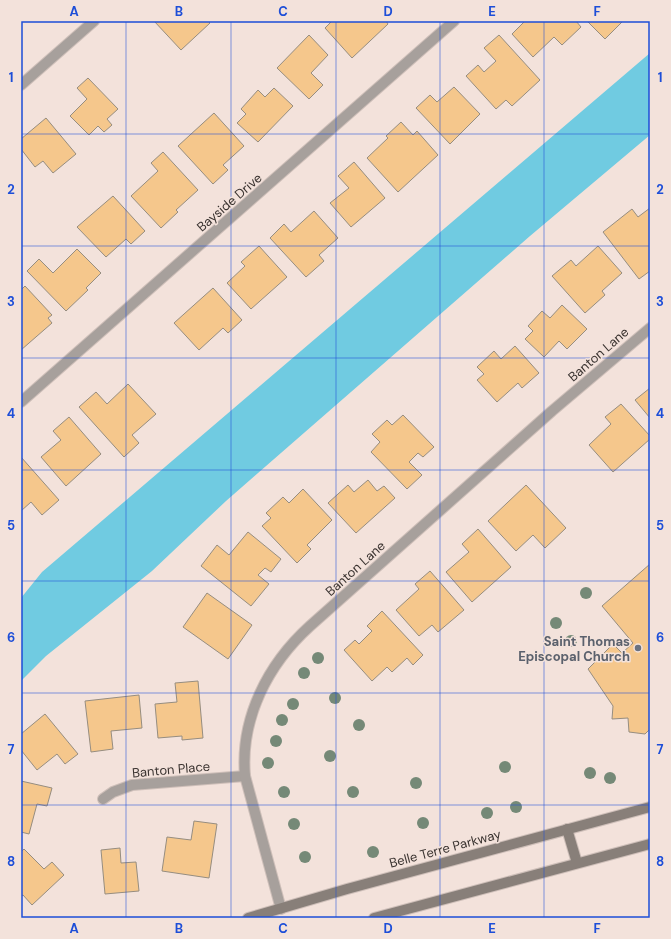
<svg xmlns="http://www.w3.org/2000/svg" width="671" height="939" viewBox="0 0 671 939" font-family="'DM Sans',sans-serif">
  <rect width="100%" height="100%" fill="#f3e2db"/>
  <path fill="#70cbe1" d="M650,53V135L530,236L226,501L152,571L46,656L21,681V598L42,572Z"/>
  <g fill="#f5c78c" stroke="#968d80">
    <path d="M154,21H208L210,23L181,50Z"/>
    <path d="M332,21H386L388,24L352,58L325,28Z"/>
    <path d="M525,21H576L581,27L562,45L554,37L533,57L512,34Z"/>
    <path d="M587,21H623L605,39Z"/>
    <path d="M309,35L328,55L311,73L323,85L309,99L277,68Z"/>
    <path d="M499,35L540,80L512,106L506,100L496,109L466,76L478,65L484,72L496,61L484,48Z"/>
    <path d="M88,78L118,109L107,119L112,125L104,132L98,126L89,135L70,116L87,99L77,88Z"/>
    <path d="M454,87L480,114L450,144L416,108L430,95L437,102Z"/>
    <path d="M274,88L293,106L258,142L237,123L246,114L241,109L258,90L265,97Z"/>
    <path d="M214,113L244,146L223,165L228,170L213,184L178,146Z"/>
    <path d="M46,118L76,154L53,173L43,161L35,167L21,149V139Z"/>
    <path d="M401,122L413,135L417,131L438,155L398,192L367,158L388,138L386,136Z"/>
    <path d="M163,152L198,190L176,210L178,212L161,228L131,196L158,171L151,163Z"/>
    <path d="M354,162L385,198L351,227L330,203L349,188L338,176Z"/>
    <path d="M113,196L145,231L131,244L126,239L106,257L77,227Z"/>
    <path d="M650,208V271L639,279L603,232L632,209L638,217Z"/>
    <path d="M314,211L338,238L319,255L324,261L306,277L270,238L284,224L291,232Z"/>
    <path d="M259,246L287,277L251,309L227,283L245,266L241,262Z"/>
    <path d="M598,246L622,273L602,291L605,295L585,313L552,276L571,260L576,266Z"/>
    <path d="M77,249L101,273L86,288L88,290L66,311L27,271L39,259L53,273Z"/>
    <path d="M25,286L52,315L48,318L52,323L21,350V290Z"/>
    <path d="M213,288L242,320L228,333L223,328L199,350L174,323Z"/>
    <path d="M562,305L587,329L567,349L559,341L544,357L525,339L533,331L528,326L542,311L550,318Z"/>
    <path d="M515,346L539,373L522,388L518,383L497,402L477,380L484,374L477,367L494,351L501,359Z"/>
    <path d="M128,384L156,414L132,435L139,443L124,457L79,407L96,392L107,404Z"/>
    <path d="M650,388V418L635,400Z"/>
    <path d="M621,404L650,436V439L613,472L589,445L611,424L605,417Z"/>
    <path d="M403,415L434,447L423,457L418,453L409,462L422,475L407,489L371,452L380,442L372,434L387,420L392,425Z"/>
    <path d="M69,417L101,454L66,486L41,457L61,440L53,431Z"/>
    <path d="M21,457L59,500L42,515L31,502L21,511Z"/>
    <path d="M368,480L377,491L384,486L395,498L356,533L328,503L348,485L354,492Z"/>
    <path d="M526,485L566,528L545,548L533,535L516,551L488,521Z"/>
    <path d="M303,489L332,520L307,545L311,549L297,563L262,526L271,518L266,513L283,497L289,503Z"/>
    <path d="M478,529L511,567L472,602L446,572L469,552L462,544Z"/>
    <path d="M248,532L281,559L271,572L265,568L258,575L269,584L251,606L201,566L217,545L229,555Z"/>
    <path d="M650,564V729L645,734L629,732L628,718L612,719L613,706L588,669L613,644L622,653L633,643L602,606Z"/>
    <path d="M430,571L464,610L438,632L432,625L419,636L396,610L419,589L415,584Z"/>
    <path d="M207,593L252,625L228,659L183,627Z"/>
    <path d="M382,611L423,655L413,665L407,658L392,672L387,667L372,681L344,650L355,640L359,644L372,631L367,626Z"/>
    <path d="M198,681L203,738L182,740V736L158,738L155,704L177,702L175,683Z"/>
    <path d="M139,695L142,728L111,731L113,749L91,752L85,701Z"/>
    <path d="M45,714L78,754L65,764L57,754L37,770L21,750V734Z"/>
    <path d="M21,781L52,788L47,806L37,804L29,834L21,832Z"/>
    <path d="M194,821L217,824L209,878L162,871L167,837L191,840Z"/>
    <path d="M120,848L121,863L136,862L139,891L105,894L101,850Z"/>
    <path d="M24,849L44,869L52,862L64,875L32,905L23,895L21,896V852Z"/>
  </g>
  <g fill="none" stroke-linecap="round" stroke-linejoin="round">
    <defs>
      <g id="street">
        <path d="M21,85L94,21"/>
        <path d="M21,402L454,21"/>
        <path d="M103,799L113,792L132,785L245,776"/>
        <path d="M281,909L245,776C240,718 268,664 310,626L552,411L650,328"/>
      </g>
      <g id="secondary">
        <path d="M567,829L577,863"/>
        <path d="M248,918L347,889L650,807"/>
        <path d="M374,918L650,844"/>
      </g>
    </defs>
    <use href="#street" stroke="#cebfb9" stroke-width="12"/>
    <use href="#secondary" stroke="#cebfb9" stroke-width="12"/>
    <use href="#street" stroke="#a7a09c" stroke-width="10"/>
    <use href="#secondary" stroke="#887f79" stroke-width="10"/>
  </g>
  <g fill="#758977">
    <circle cx="586" cy="593" r="6"/>
    <circle cx="556" cy="623" r="6"/>
    <circle cx="571" cy="641" r="6"/>
    <circle cx="318" cy="658" r="6"/>
    <circle cx="304" cy="673" r="6"/>
    <circle cx="335" cy="698" r="6"/>
    <circle cx="293" cy="704" r="6"/>
    <circle cx="282" cy="720" r="6"/>
    <circle cx="359" cy="725" r="6"/>
    <circle cx="276" cy="741" r="6"/>
    <circle cx="330" cy="756" r="6"/>
    <circle cx="268" cy="763" r="6"/>
    <circle cx="505" cy="767" r="6"/>
    <circle cx="590" cy="773" r="6"/>
    <circle cx="610" cy="778" r="6"/>
    <circle cx="416" cy="783" r="6"/>
    <circle cx="284" cy="792" r="6"/>
    <circle cx="353" cy="792" r="6"/>
    <circle cx="516" cy="807" r="6"/>
    <circle cx="487" cy="813" r="6"/>
    <circle cx="423" cy="823" r="6"/>
    <circle cx="294" cy="824" r="6"/>
    <circle cx="373" cy="852" r="6"/>
    <circle cx="305" cy="857" r="6"/>
  </g>
  <path fill="none" stroke="#1d4ed8" stroke-width="1" stroke-opacity="0.55" d="M126,21V918M231,21V918M336,21V918M440,21V918M544,21V918M21,134H650M21,246H650M21,358H650M21,470H650M21,581H650M21,693H650M21,805H650"/>
  <circle fill="#6b7280" stroke="#f3e2db" stroke-width="1.5" cx="638" cy="648" r="4"/>
  <g text-anchor="middle" stroke-width="3" stroke-linejoin="round" paint-order="stroke">
    <g font-size="13" fill="#3a3330" stroke="#f3e2db">
      <text transform="translate(229 202) rotate(-41)" y="5">Bayside Drive</text>
      <text transform="translate(598 354) rotate(-41)" y="5">Banton Lane</text>
      <text transform="translate(355 568) rotate(-42)" y="5">Banton Lane</text>
      <text transform="translate(171 769) rotate(-5)" y="5">Banton Place</text>
      <text transform="translate(445 848) rotate(-15)" y="5">Belle Terre Parkway</text>
    </g>
    <g font-size="13" font-weight="bold" fill="#5b616d" stroke="#f3e2db" text-anchor="end">
      <text x="630" y="646">Saint Thomas<tspan x="630" dy="15">Episcopal Church</tspan></text>
    </g>
  </g>
  <rect width="671" height="939" fill="none" stroke="#f3e2db" stroke-width="44"/>
  <rect x="22" y="22" width="627" height="895" fill="none" stroke="#1d4ed8" stroke-width="1.5"/>
  <g font-size="13" text-anchor="middle" font-weight="bold" fill="#1d4ed8">
    <text x="74" y="16">A</text>
    <text x="179" y="16">B</text>
    <text x="283" y="16">C</text>
    <text x="388" y="16">D</text>
    <text x="492" y="16">E</text>
    <text x="597" y="16">F</text>
    <text x="11" y="82">1</text>
    <text x="660" y="82">1</text>
    <text x="11" y="194">2</text>
    <text x="660" y="194">2</text>
    <text x="11" y="306">3</text>
    <text x="660" y="306">3</text>
    <text x="11" y="418">4</text>
    <text x="660" y="418">4</text>
    <text x="11" y="530">5</text>
    <text x="660" y="530">5</text>
    <text x="11" y="642">6</text>
    <text x="660" y="642">6</text>
    <text x="11" y="754">7</text>
    <text x="660" y="754">7</text>
    <text x="11" y="866">8</text>
    <text x="660" y="866">8</text>
    <text x="74" y="933">A</text>
    <text x="179" y="933">B</text>
    <text x="283" y="933">C</text>
    <text x="388" y="933">D</text>
    <text x="492" y="933">E</text>
    <text x="597" y="933">F</text>
  </g>
</svg>
